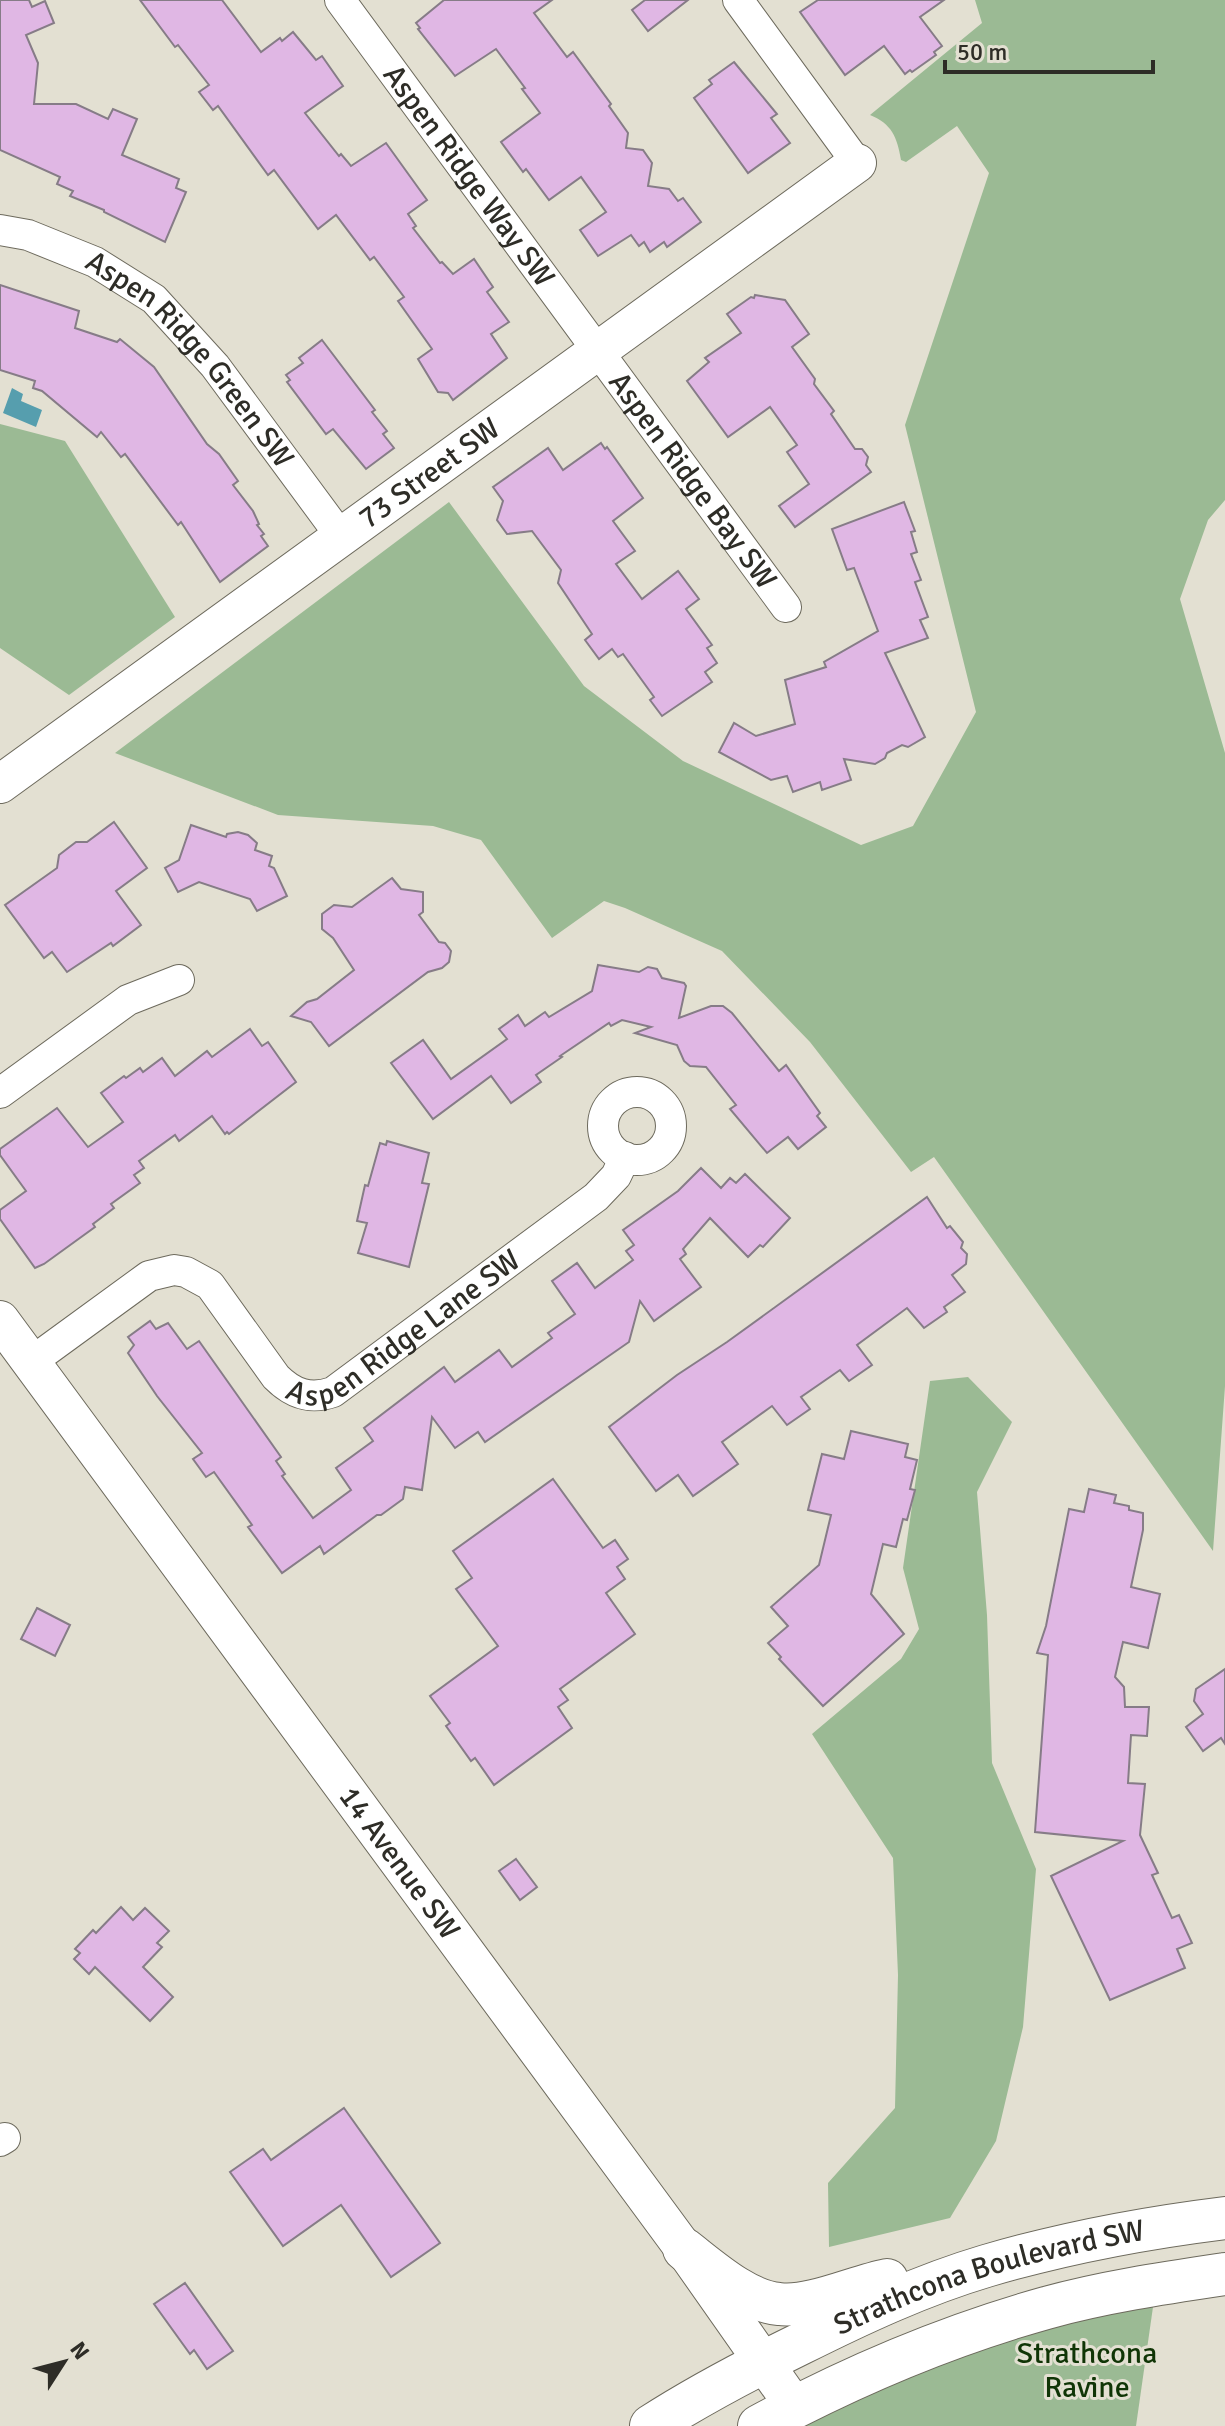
<svg xmlns="http://www.w3.org/2000/svg" width="1225" height="2426" viewBox="0 0 1225 2426" font-family="Signika,sans-serif">
  <rect width="100%" height="100%" fill="#e3e0d2"/>
  <g fill="#9bba94">
    <path d="M975,0H1225V500L1208,520L1180,599L1225,753V1386L1213,1551L934,1157L911,1172L810,1042L722,951L625,908L604,901L552,938L481,840L433,826L278,815L115,753L449,502L584,686L683,761L861,845L913,826L976,712L905,425L989,173L957,126L906,162L901,160C897,137 892,124 870,115L982,23Z"/>
    <path d="M0,424L65,441L175,617L69,695L0,648Z"/>
    <path d="M968,1377L1012,1422L977,1492L987,1615L992,1763L1036,1869L1023,2027L996,2141L950,2218L829,2247L828,2183L895,2108L898,1975L893,1858L812,1734L901,1659L919,1629L903,1568L930,1381Z"/>
    <path d="M1154,2300L1136,2426H787L981,2344Z"/>
  </g>
  <path fill="#569eae" d="M12,388L23,394L21,401L42,410L36,427L3,413Z"/>
  <g fill="#e0b7e4" stroke="#867c87" stroke-width="2">
    <path d="M0,0H29L32,7L45,1L54,23L26,35L38,63L34,104H76L108,119L113,109L137,119L122,155L179,179L176,188L186,192L165,242L104,212V210L70,196L73,191L57,184L60,177L0,150Z"/>
    <path d="M140,0H222L261,52L280,38L282,41L293,32L316,60L322,56L343,86L305,113L339,156L341,154L351,166L386,143L427,200L408,214L416,226L413,228L440,263L442,262L453,274L474,259L493,287L487,292L509,322L491,334L507,358L453,400L448,393L438,392L418,359L432,349L398,301L404,297L374,257L370,260L336,215L318,229L274,170L268,175L218,106L213,110L199,92L209,85L178,45L175,47Z"/>
    <path d="M444,0H552L534,13L567,57L573,52L611,104L609,106L628,133L626,148L643,150L652,163L648,186L669,189L678,201L683,198L701,222L667,247L664,242L650,252L644,242L639,246L631,235L598,256L580,230L606,212L581,177L549,200L526,169L523,172L501,142L540,113L522,89L525,88L496,49L455,76L418,29L420,28L416,23Z"/>
    <path d="M645,0H688L648,31L632,10Z"/>
    <path d="M818,0H944L920,17L942,46L934,52L936,55L912,72L910,70L905,74L884,46L845,75L800,12Z"/>
    <path d="M734,62L777,114L771,118L790,143L748,173L694,98L712,84L709,80Z"/>
    <path d="M0,285L79,311L75,328L117,342L120,339L154,367L207,444L219,454L238,481L233,485L253,511L259,524L257,525L264,534L261,536L268,546L220,582L181,522L178,525L125,454L121,457L101,432L97,437L42,391L33,388L35,381L0,370Z"/>
    <path d="M755,295L785,300L809,334L792,347L815,379L814,384L834,411L831,414L855,449H862L868,457L866,465L871,472L795,527L779,506L809,484L787,452L797,445L770,407L728,437L687,381L709,362L705,358L741,333L727,314L751,297L754,298Z"/>
    <path d="M322,340L375,410L372,412L387,431L383,434L394,448L366,469L333,429L326,434L287,382L290,380L286,375L303,363L299,358Z"/>
    <path d="M601,443L605,449L607,447L643,498L613,521L635,551L616,564L642,599L678,571L699,599L686,609L712,645L707,648L717,663L705,672L712,682L662,716L650,700L654,697L623,654L618,657L612,649L599,659L585,640L592,634L558,583L561,570L532,531L507,534L497,520L503,501L493,487L548,448L563,470Z"/>
    <path d="M904,502L915,531L911,532L917,552L911,554L921,580L915,582L928,617L920,620L928,638L885,653L925,737L908,747L902,745L887,753L885,758L875,764L844,759L851,780L822,790L820,782L793,792L787,776L771,780L719,752L734,723L756,736L795,724L785,680L826,667L824,662L878,631L854,568L847,570L832,529Z"/>
    <path d="M114,822L147,868L116,891L141,925L113,946L111,943L67,972L52,952L44,958L5,905L57,868L59,855L76,842H87Z"/>
    <path d="M191,825L226,837L227,834L238,832L248,835L257,843L255,850L272,856L269,866L274,868L287,896L257,911L250,899L199,882L178,892L165,868L179,860Z"/>
    <path d="M392,878L401,889L423,892V912L419,915L439,942L445,943L451,951L449,962L442,968L428,972L329,1046L311,1022L291,1016L307,1002L317,999L354,970L333,938L322,929V914L334,905L352,907Z"/>
    <path d="M598,965L639,972L648,967L657,969L662,978L684,983L686,986L679,1018L711,1006H723L732,1013L779,1071L786,1065L820,1113L817,1116L826,1127L798,1149L788,1137L767,1153L730,1109L736,1105L706,1067L690,1066L684,1061L677,1045L635,1033L651,1027L622,1020L611,1026L609,1023L560,1056L562,1057L536,1075L541,1082L511,1103L491,1076L433,1119L391,1063L423,1040L451,1079L507,1039L499,1029L518,1015L525,1026L545,1012L549,1017L592,991Z"/>
    <path d="M250,1029L262,1046L268,1042L296,1082L229,1134L227,1132L225,1134L212,1116L179,1141L175,1135L139,1161L144,1168L134,1175L140,1183L111,1204L114,1208L93,1224L95,1227L44,1264L35,1268L0,1219V1210L26,1191L0,1155V1149L57,1108L88,1147L123,1122L101,1093L124,1076L126,1078L140,1068L143,1072L162,1058L175,1076L207,1051L212,1057Z"/>
    <path d="M387,1141L429,1153L422,1183L429,1184L409,1267L358,1253L367,1223L357,1221L365,1185L368,1186L380,1143L386,1145Z"/>
    <path d="M701,1168L721,1188L730,1178L736,1183L745,1174L790,1218L763,1247L760,1245L748,1257L710,1218L683,1249L686,1254L680,1259L701,1287L654,1321L640,1301L629,1342L485,1442L478,1432L455,1448L432,1417L422,1490L405,1487L403,1499L381,1515H377L324,1554L320,1546L282,1573L248,1527L252,1525L214,1472L206,1477L193,1459L202,1453L157,1396L128,1353L134,1345L128,1337L150,1321L156,1329L168,1323L187,1349L199,1341L281,1457L276,1461L285,1474L282,1476L313,1518L351,1490L336,1468L373,1441L364,1428L444,1367L455,1382L499,1350L512,1367L552,1338L548,1333L575,1314L552,1281L577,1263L595,1288L633,1260L626,1251L634,1245L623,1230L678,1191Z"/>
    <path d="M927,1197L947,1228L950,1226L963,1242L961,1248L967,1254L966,1264L952,1275L965,1292L944,1307L947,1312L924,1328L907,1308L857,1345L872,1365L849,1381L840,1370L801,1397L810,1409L787,1425L772,1406L722,1442L738,1464L693,1496L678,1475L656,1491L609,1427L677,1375L727,1342Z"/>
    <path d="M851,1431L908,1444L905,1457L917,1460L910,1489L915,1490L907,1520L903,1519L896,1547L883,1544L871,1594L904,1634L823,1706L779,1659L781,1657L768,1643L788,1626L771,1607L819,1565L831,1515L808,1510L822,1454L844,1459Z"/>
    <path d="M553,1479L603,1548L615,1540L628,1559L617,1567L625,1579L606,1593L635,1634L560,1689L568,1700L558,1707L572,1728L494,1785L475,1758L471,1761L446,1726L450,1723L430,1696L498,1646L456,1589L472,1578L453,1551Z"/>
    <path d="M1089,1489L1116,1495L1114,1503L1129,1506V1510L1143,1513V1530L1131,1587L1160,1594L1148,1648L1123,1642L1115,1677L1124,1687L1125,1707H1149L1147,1736L1131,1735L1128,1783L1145,1784L1140,1835L1158,1873L1152,1875L1172,1918L1179,1915L1192,1943L1177,1949L1185,1968L1110,2000L1051,1876L1123,1841L1035,1832L1048,1655L1037,1653L1046,1626L1069,1509L1084,1512Z"/>
    <path d="M37,1608L70,1625L55,1656L21,1639Z"/>
    <path d="M1225,1669V1744L1221,1738L1203,1751L1186,1727L1203,1714L1194,1701L1196,1689Z"/>
    <path d="M516,1859L537,1887L520,1900L499,1871Z"/>
    <path d="M121,1907L133,1920L145,1908L169,1931L157,1943L162,1947L143,1967L173,1997L150,2021L95,1967L89,1974L74,1959L80,1953L75,1949L93,1930L96,1933Z"/>
    <path d="M344,2108L440,2243L391,2277L341,2205L283,2246L230,2172L263,2149L271,2160Z"/>
    <path d="M185,2283L233,2351L207,2369L194,2350L190,2354L154,2304Z"/>
  </g>
  <g fill="none" stroke-linecap="round" stroke-linejoin="round">
    <defs>
      <g id="minor">
        <path id="s1" d="M340,0L786,607"/>
        <path d="M738,0L857,163"/>
        <path id="s2" d="M0,230L28,235L95,262L154,299L215,366L342,538"/>
        <circle cx="637" cy="1126" r="34"/>
        <path d="M0,1093L128,1000L179,980"/>
        <path id="s3" d="M31,1362L149,1276L174,1270L186,1272L210,1285L276,1377C293,1394 310,1400 333,1392L596,1197L616,1176L625,1157"/>
        <path d="M0,2141L5,2138"/>
      </g>
      <g id="tertiary">
        <path id="s4" d="M0,784L857,163"/>
        <path id="s5" d="M0,1320L684,2249L795,2407"/>
      </g>
      <g id="secondary">
        <path d="M684,2249C710,2269 745,2301 779,2304C810,2308 856,2286 887,2280"/>
        <path id="s6" d="M651,2426C699,2395 749,2369 800,2344C860,2314 922,2285 986,2266C1064,2243 1144,2228 1225,2218"/>
        <path d="M759,2426C850,2377 946,2336 1046,2308C1104,2292 1165,2283 1225,2274"/>
      </g>
    </defs>
    <use href="#minor" stroke="#6d6a5d" stroke-width="32"/>
    <use href="#tertiary" stroke="#6d6a5d" stroke-width="40"/>
    <use href="#secondary" stroke="#6d6a5d" stroke-width="44"/>
    <use href="#minor" stroke="#fff" stroke-width="30"/>
    <use href="#tertiary" stroke="#fff" stroke-width="38"/>
    <use href="#secondary" stroke="#fff" stroke-width="42"/>
  </g>
  <g text-anchor="middle" stroke-width="6" stroke-linejoin="round" paint-order="stroke">
    <g font-size="30" fill="#2e2d27" stroke="#e3e0d2">
      <text dy="10" stroke="none"><textPath href="#s1" startOffset="218">Aspen Ridge Way SW</textPath></text>
      <text dy="10" stroke="none"><textPath href="#s2" startOffset="238">Aspen Ridge Green SW</textPath></text>
      <text dy="10" stroke="none"><textPath href="#s4" startOffset="530">73 Street SW</textPath></text>
      <text dy="10" stroke="none"><textPath href="#s1" startOffset="596">Aspen Ridge Bay SW</textPath></text>
      <text dy="10" stroke="none"><textPath href="#s3" startOffset="478">Aspen Ridge Lane SW</textPath></text>
      <text dy="10" stroke="none"><textPath href="#s5" startOffset="674">14 Avenue SW</textPath></text>
      <text dy="10" stroke="none"><textPath href="#s6" startOffset="372">Strathcona Boulevard SW</textPath></text>
    </g>
    <g font-size="30" fill="#103506" stroke="#e3e0d2">
      <text x="1087" y="2363">Strathcona<tspan x="1087" dy="34">Ravine</tspan></text>
    </g>
  </g>
  <g transform="translate(64 2362) rotate(54)" stroke="#e3e0d2" stroke-width="6" paint-order="stroke">
  <path d="M0-6L14 30L0 20L-14 30Z" fill="#2e2d27"/>
  <text y="-12" font-size="22" font-weight="bold" text-anchor="middle" fill="#2e2d27">N</text>
  </g>
  <path d="M945 60v12h208v-12" fill="none" stroke="#2e2d27" stroke-width="4"/>
  <text x="957" y="60" font-size="24" fill="#2e2d27" stroke="#e3e0d2" stroke-width="6" paint-order="stroke">50 m</text>
</svg>
